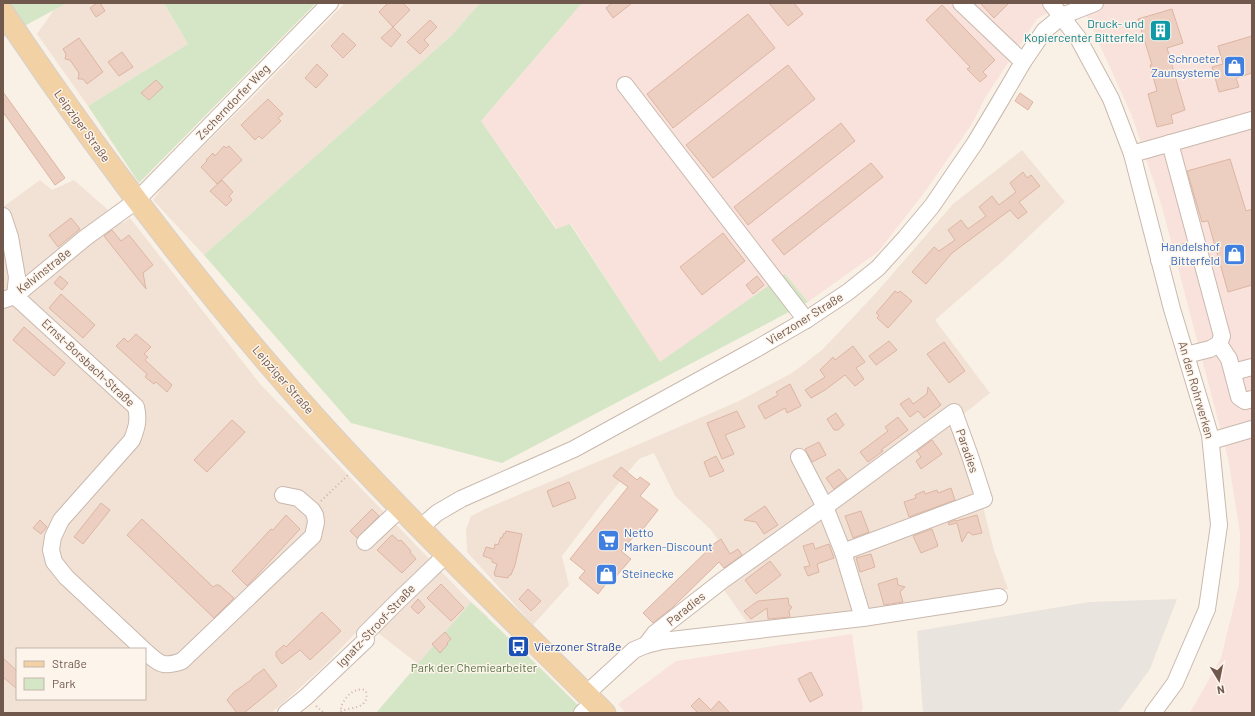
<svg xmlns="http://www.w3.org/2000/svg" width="1255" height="716" viewBox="0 0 1255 716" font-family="Barlow,sans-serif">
  <rect width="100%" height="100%" fill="#faf1e6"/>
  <g fill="#f1e2d5" fill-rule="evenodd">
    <path d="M59,3H164L188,44L88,106L37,34Z"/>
    <path d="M345,3H480L451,36L204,255L153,200L164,185L254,96Z"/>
    <path d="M1022,150L1065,202L1005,259L935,320L990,393L950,425L974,492L983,507L994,550L1008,589L926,603L751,628L722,587L726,571L708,548L718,540L711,530L675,496L654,453L639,459L603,502L562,556L569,585L533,625L467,552L466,530L471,516L485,509L609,457L737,402L792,373L822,350L876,293L953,204Z"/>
    <path d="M40,180L52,190L74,180L123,223L130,218L261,385L471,602L488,617L443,662L418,664L378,633L368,620L323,667L282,704L271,713H3V207ZM17,649H145V699H17Z"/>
  </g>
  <g fill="#f9e2db">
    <path d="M582,3H1065L1037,19L985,98L972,124L924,193L878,252L808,302L785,274L660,363L571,224L557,229L481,121Z"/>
    <path d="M1080,3H1252V713H1190L1221,658L1239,585L1240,533L1228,458L1162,207L1132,116L1089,21Z"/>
    <path d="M852,634L863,709L860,713H626L618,704L676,661Z"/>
  </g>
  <path fill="#eae4df" d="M1177,599L1150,669L1118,713H923L917,631L1089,602Z"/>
  <g fill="#d5e6c6">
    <path d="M3,3H67L4,37L3,35Z"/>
    <path d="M164,3H316L139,183L88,106L188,44Z"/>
    <path d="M480,3H582L481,121L556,229L570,224L660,362L785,274L808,302L502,463L351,423L204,255L451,36Z"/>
    <path d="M471,602L518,647L516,649L521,654L524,652L586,713H376Z"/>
  </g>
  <g fill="#eccfc0" stroke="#ddb5a2">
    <path d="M97,3H100L105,11L96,17L90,8Z"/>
    <path d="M388,3H403L410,10L393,27L379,12Z"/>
    <path d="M612,3H632L613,18L606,8Z"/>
    <path d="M769,3H794L803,14L788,26Z"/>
    <path d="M980,3H1009L994,18Z"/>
    <path d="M942,5L995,60L983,72L987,76L980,82L967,69L970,67L926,20Z"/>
    <path d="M1172,9L1183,43L1167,48L1185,110L1171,115L1173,123L1157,127L1148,94L1157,91L1150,65H1152L1138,19Z"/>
    <path d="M748,14L775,48L673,128L647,94Z"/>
    <path d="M430,20L437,27L424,40L429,45L420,54L407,42Z"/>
    <path d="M393,27L401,35L391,47L381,38Z"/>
    <path d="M343,33L356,45L343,58L331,46Z"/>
    <path d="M1252,36V73L1236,78L1239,87L1219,92L1212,67L1223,64L1218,46Z"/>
    <path d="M79,38L103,72L87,84L83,79H78L79,73L70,60L65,59L66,54L63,49Z"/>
    <path d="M122,52L133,67L119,76L108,62Z"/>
    <path d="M317,64L328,75L316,88L305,78Z"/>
    <path d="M788,65L815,99L713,178L686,145Z"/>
    <path d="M156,80L163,87L149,100L141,93Z"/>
    <path d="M3,92L65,178L55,185L3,112Z"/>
    <path d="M1020,93L1033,102L1028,110L1015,101Z"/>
    <path d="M268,99L283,114L278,118L281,121L262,139L259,136L255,140L241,125Z"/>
    <path d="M841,123L855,141L748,225L734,207Z"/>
    <path d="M224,146L226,148L229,146L242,160L217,184L201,167L207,161L206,160L213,153L215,156Z"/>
    <path d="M1230,159L1246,211L1252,209V285L1228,292L1208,221L1202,222L1187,171Z"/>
    <path d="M871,163L883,177L784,255L772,240Z"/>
    <path d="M1023,172L1027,178L1031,175L1040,186L1019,202L1027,212L1018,219L1010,210L952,253L926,284L912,272L934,247L939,251L955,240L948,230L961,220L968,229L986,216L979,207L992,196L999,205L1016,192L1010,183Z"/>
    <path d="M222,180L233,192L229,196L232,200L226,206L210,191Z"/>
    <path d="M71,218L80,229L58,247L49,235Z"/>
    <path d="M112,230L121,241L129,235L153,265L143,273L146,289L104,236Z"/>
    <path d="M723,233L745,261L702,295L680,267Z"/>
    <path d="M60,276L68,283L62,290L54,283Z"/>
    <path d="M757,276L764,285L753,294L746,285Z"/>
    <path d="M895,291L898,293L900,291L912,301L888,328L877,318L879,315L876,313Z"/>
    <path d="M61,294L95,325L83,338L49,308Z"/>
    <path d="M24,327L65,363L54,376L13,340Z"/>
    <path d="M136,334L151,347L144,354L148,357L145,360L172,385L167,392L156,382L154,384L145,377L147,374L116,346L124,338L128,342Z"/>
    <path d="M889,341L897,350L876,365L869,356Z"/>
    <path d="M944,342L965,371L949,383L927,354Z"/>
    <path d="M853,346L865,362L856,368L864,379L855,386L845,375L825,390L811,398L805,390L825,377L820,370L833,357L835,360Z"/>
    <path d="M790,384L801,406L787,413L785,408L765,419L758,406L778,395L776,392Z"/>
    <path d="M928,387L941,405L924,418L918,411L910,417L900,404L909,398L913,404L927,394Z"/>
    <path d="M737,411L745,427L725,435L734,454L722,459L707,423Z"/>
    <path d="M836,413L844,425L838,430H834L827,419Z"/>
    <path d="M898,417L908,430L881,450L883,451L868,462L860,452L888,431L885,427Z"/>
    <path d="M232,420L245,432L207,472L194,460Z"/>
    <path d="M932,440L942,454L921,469L916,461L921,457L917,451Z"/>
    <path d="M819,442L826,455L812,462L805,449Z"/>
    <path d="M716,456L724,471L710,477L704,462Z"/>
    <path d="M621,467L637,480L640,477L650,484L640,496L658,510L643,529L641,528L621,551L631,559L613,580H609L598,594L579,578L585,571L570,559L628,487L613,476Z"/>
    <path d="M839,469L847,479L834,489L826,478Z"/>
    <path d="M569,482L576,498L553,507L547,491Z"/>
    <path d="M951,488L955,500L909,517L904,502L916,498L915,495L924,491L925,494L937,490L938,493Z"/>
    <path d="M101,503L110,510L83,544L74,537Z"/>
    <path d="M765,506L778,525L764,534L756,522L744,520Z"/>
    <path d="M372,509L379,516L357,538L350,531Z"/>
    <path d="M861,511L869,532L853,538L845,516Z"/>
    <path d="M286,515L300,529L247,586L232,571L271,529L273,530Z"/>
    <path d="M977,515L982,533L973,535L968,532L962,542L957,523L949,525L948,523L956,520V521Z"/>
    <path d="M142,519L213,587L216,585H219L234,598L214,618L127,535Z"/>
    <path d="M40,520L47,527L41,534L33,528Z"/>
    <path d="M932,529L938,546L921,553L913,536Z"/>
    <path d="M506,531L522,534L515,565L511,575H509L508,578L495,576V574H494L497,564L492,562V559L483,556L486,547L494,549L495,544L498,545L501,537L502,538L504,533L505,534Z"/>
    <path d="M392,535L399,541L401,540L411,551L410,552L416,559L402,573L377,550Z"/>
    <path d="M721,539L730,554L738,549L742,555L724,568L719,562L673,607L653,623L643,613L709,549L708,548Z"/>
    <path d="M813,543L815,549L829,544L834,558L817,564L819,572L808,576L804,567L810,566L803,546Z"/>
    <path d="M871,554L875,567L860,572L856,558Z"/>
    <path d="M770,561L781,575L756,594L745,580Z"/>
    <path d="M897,578L898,585L905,587L900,592L903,602L884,605L878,584Z"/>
    <path d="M441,584L464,608L451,621L427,598Z"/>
    <path d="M528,589L541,601L531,611L519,599Z"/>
    <path d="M788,598L789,605L792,607L789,611L790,617L768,619L767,608L751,619L744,611L758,601Z"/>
    <path d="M418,599L425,607L418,614L411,607Z"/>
    <path d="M322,612L341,631L310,660L300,650L282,664L276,656V652L284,645L286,647Z"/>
    <path d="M445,632L451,639L447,643L448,644L440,653L432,644Z"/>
    <path d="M3,658L17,671V689L3,677Z"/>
    <path d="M264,669L277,686L244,713H237L227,700L234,692L251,680L253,677Z"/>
    <path d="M811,672L823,695L810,702L798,679Z"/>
    <path d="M699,698L711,710L719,701L730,713H698L691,706Z"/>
  </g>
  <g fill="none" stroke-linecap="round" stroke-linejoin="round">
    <defs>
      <g id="minor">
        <path d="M961,3L1023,62"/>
        <path d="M1051,3L1078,38L1111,99L1132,154L1172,309L1210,435L1219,525L1207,609L1175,683L1153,713"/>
        <path d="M625,85L806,320"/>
        <path d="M1170,143L1222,336L1219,344L1210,349L1186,355"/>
        <path d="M1132,154L1252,120"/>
        <path d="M3,216L10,237L17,277L15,296"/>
        <path d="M1159,260L1198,248"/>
        <path d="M15,296L85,238L136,201L330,3"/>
        <path d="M3,300L15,296L136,407C139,420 137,427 132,440L61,520L53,537L51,550L54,562L66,577L143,649"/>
        <path d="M1219,344L1229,359L1239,397L1245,401L1252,399"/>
        <path d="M1233,372L1252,367"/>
        <path d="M1211,441L1252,429"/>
        <path d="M799,457L825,507L843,552L863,618"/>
        <path d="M420,528L437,513L461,499L574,449L756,349L806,320L848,292L878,268L906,237L932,206L975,143L999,103L1023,62L1044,31L1062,16L1095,3"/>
        <path d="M365,542L401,508"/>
        <path d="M646,645L655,633L723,580L825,507L954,412L970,456L984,499L843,552"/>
        <path d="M145,651C159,664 163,668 182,661L313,536L316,522L315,515L312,510L298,498L283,495"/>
        <path d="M586,694L634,650L646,645L662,641L863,618L999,597"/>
        <path d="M286,713L306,697L366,640L365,634L396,603L447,554"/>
        <path d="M582,713L594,702"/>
      </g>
      <path id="major" d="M3,12C86,136 175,255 272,368C376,490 493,600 605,713"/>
    </defs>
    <use href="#minor" stroke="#cab8ad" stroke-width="18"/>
    <use href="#major" stroke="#d7d0cd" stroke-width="23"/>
    <g stroke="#d1b3a4" stroke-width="2" stroke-dasharray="1 3" stroke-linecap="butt">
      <path d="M321,501L348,475"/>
      <path d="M316,706L324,713"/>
      <path d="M337,713C348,706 370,711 366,691L362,689C350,691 347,696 341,706V710"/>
    </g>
    <use href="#minor" stroke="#fff" stroke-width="16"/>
    <use href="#major" stroke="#f2d1a5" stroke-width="21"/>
  </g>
  <defs>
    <symbol id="building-square" viewBox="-11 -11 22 22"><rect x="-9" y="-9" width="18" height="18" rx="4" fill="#0f9aa8" stroke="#fdf5ec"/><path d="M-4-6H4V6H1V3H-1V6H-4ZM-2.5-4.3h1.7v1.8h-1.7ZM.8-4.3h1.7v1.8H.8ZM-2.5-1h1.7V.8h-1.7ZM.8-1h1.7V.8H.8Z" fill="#fff"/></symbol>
    <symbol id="shop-square" viewBox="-11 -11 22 22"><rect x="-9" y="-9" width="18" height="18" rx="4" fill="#3f7fe0" stroke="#fdf5ec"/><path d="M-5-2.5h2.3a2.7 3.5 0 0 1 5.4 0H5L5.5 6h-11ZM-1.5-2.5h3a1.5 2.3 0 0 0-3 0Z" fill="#fff"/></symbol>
    <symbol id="supermarket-square" viewBox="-11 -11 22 22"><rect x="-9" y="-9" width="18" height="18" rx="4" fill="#3f7fe0" stroke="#fdf5ec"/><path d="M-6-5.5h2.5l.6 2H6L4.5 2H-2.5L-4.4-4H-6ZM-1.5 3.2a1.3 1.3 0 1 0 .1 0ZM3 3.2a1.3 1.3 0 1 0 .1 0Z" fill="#fff"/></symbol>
    <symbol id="bus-square" viewBox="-11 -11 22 22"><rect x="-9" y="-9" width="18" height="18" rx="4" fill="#1a4fb4" stroke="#fdf5ec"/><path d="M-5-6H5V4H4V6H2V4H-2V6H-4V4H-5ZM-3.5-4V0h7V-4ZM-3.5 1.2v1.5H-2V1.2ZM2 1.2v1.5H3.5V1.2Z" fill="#fff"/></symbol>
  </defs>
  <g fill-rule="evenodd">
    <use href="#building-square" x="1148" y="18" width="25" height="25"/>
    <use href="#shop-square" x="1222" y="54" width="25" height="25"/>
    <use href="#shop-square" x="1222" y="242" width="25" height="25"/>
    <use href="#supermarket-square" x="596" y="528" width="25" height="25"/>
    <use href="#shop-square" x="594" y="562" width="25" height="25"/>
    <use href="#bus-square" x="506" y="634" width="25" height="25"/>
  </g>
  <g text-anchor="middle" stroke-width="3" stroke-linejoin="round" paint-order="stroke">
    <g font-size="12" fill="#0d838f" stroke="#fdf5ec" text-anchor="end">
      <text x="1144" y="28">Druck- und<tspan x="1144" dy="14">Kopiercenter Bitterfeld</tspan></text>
    </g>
    <g font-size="12" fill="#366cbe" stroke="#fdf5ec" text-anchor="end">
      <text x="1220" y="63">Schroeter<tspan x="1220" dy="14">Zaunsysteme</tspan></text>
      <text x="1220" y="251">Handelshof<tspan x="1220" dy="14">Bitterfeld</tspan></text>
      <text x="624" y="537" text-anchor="start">Netto<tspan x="624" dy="14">Marken-Discount</tspan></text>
      <text x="622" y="578" text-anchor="start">Steinecke</text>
    </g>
    <g font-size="12" fill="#70584d" stroke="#fdf5ec">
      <text transform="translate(233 102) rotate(-46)" y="4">Zscherndorfer Weg</text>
      <text transform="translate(82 126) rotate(54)" y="4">Leipziger Straße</text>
      <text transform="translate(44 271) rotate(-38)" y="4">Kelvinstraße</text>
      <text transform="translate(805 319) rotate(-32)" y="4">Vierzoner Straße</text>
      <text transform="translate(88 363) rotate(43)" y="4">Ernst-Borsbach-Straße</text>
      <text transform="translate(283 380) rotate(49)" y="4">Leipziger Straße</text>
      <text transform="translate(1196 390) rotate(74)" y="4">An den Rohrwerken</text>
      <text transform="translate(967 451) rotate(71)" y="4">Paradies</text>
      <text transform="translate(686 609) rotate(-39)" y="4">Paradies</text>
      <text transform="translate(376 626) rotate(-47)" y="4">Ignatz-Stroof-Straße</text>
    </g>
    <g font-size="12" fill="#164399" stroke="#fdf5ec" text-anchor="start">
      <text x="534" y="651">Vierzoner Straße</text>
    </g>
    <g font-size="12" fill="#577547" stroke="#fdf5ec">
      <text x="474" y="672">Park der Chemiearbeiter</text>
    </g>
  </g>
  <rect width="1255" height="716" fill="none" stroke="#70584d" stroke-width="8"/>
  <rect x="16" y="648" width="130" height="52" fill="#fdf5ec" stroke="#c5b6ac"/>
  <rect x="24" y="661" width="20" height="6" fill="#f2d1a5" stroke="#c5b6ac"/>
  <text x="52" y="668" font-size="12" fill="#70584d">Straße</text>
  <rect x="24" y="678" width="20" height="12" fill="#d5e6c6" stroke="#c5b6ac"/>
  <text x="52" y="688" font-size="12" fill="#70584d">Park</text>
  <g transform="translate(1219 680) rotate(170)" stroke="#fdf5ec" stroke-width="3" paint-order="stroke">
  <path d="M0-3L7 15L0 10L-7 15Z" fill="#70584d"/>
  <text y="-6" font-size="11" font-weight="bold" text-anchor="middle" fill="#70584d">N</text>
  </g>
</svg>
